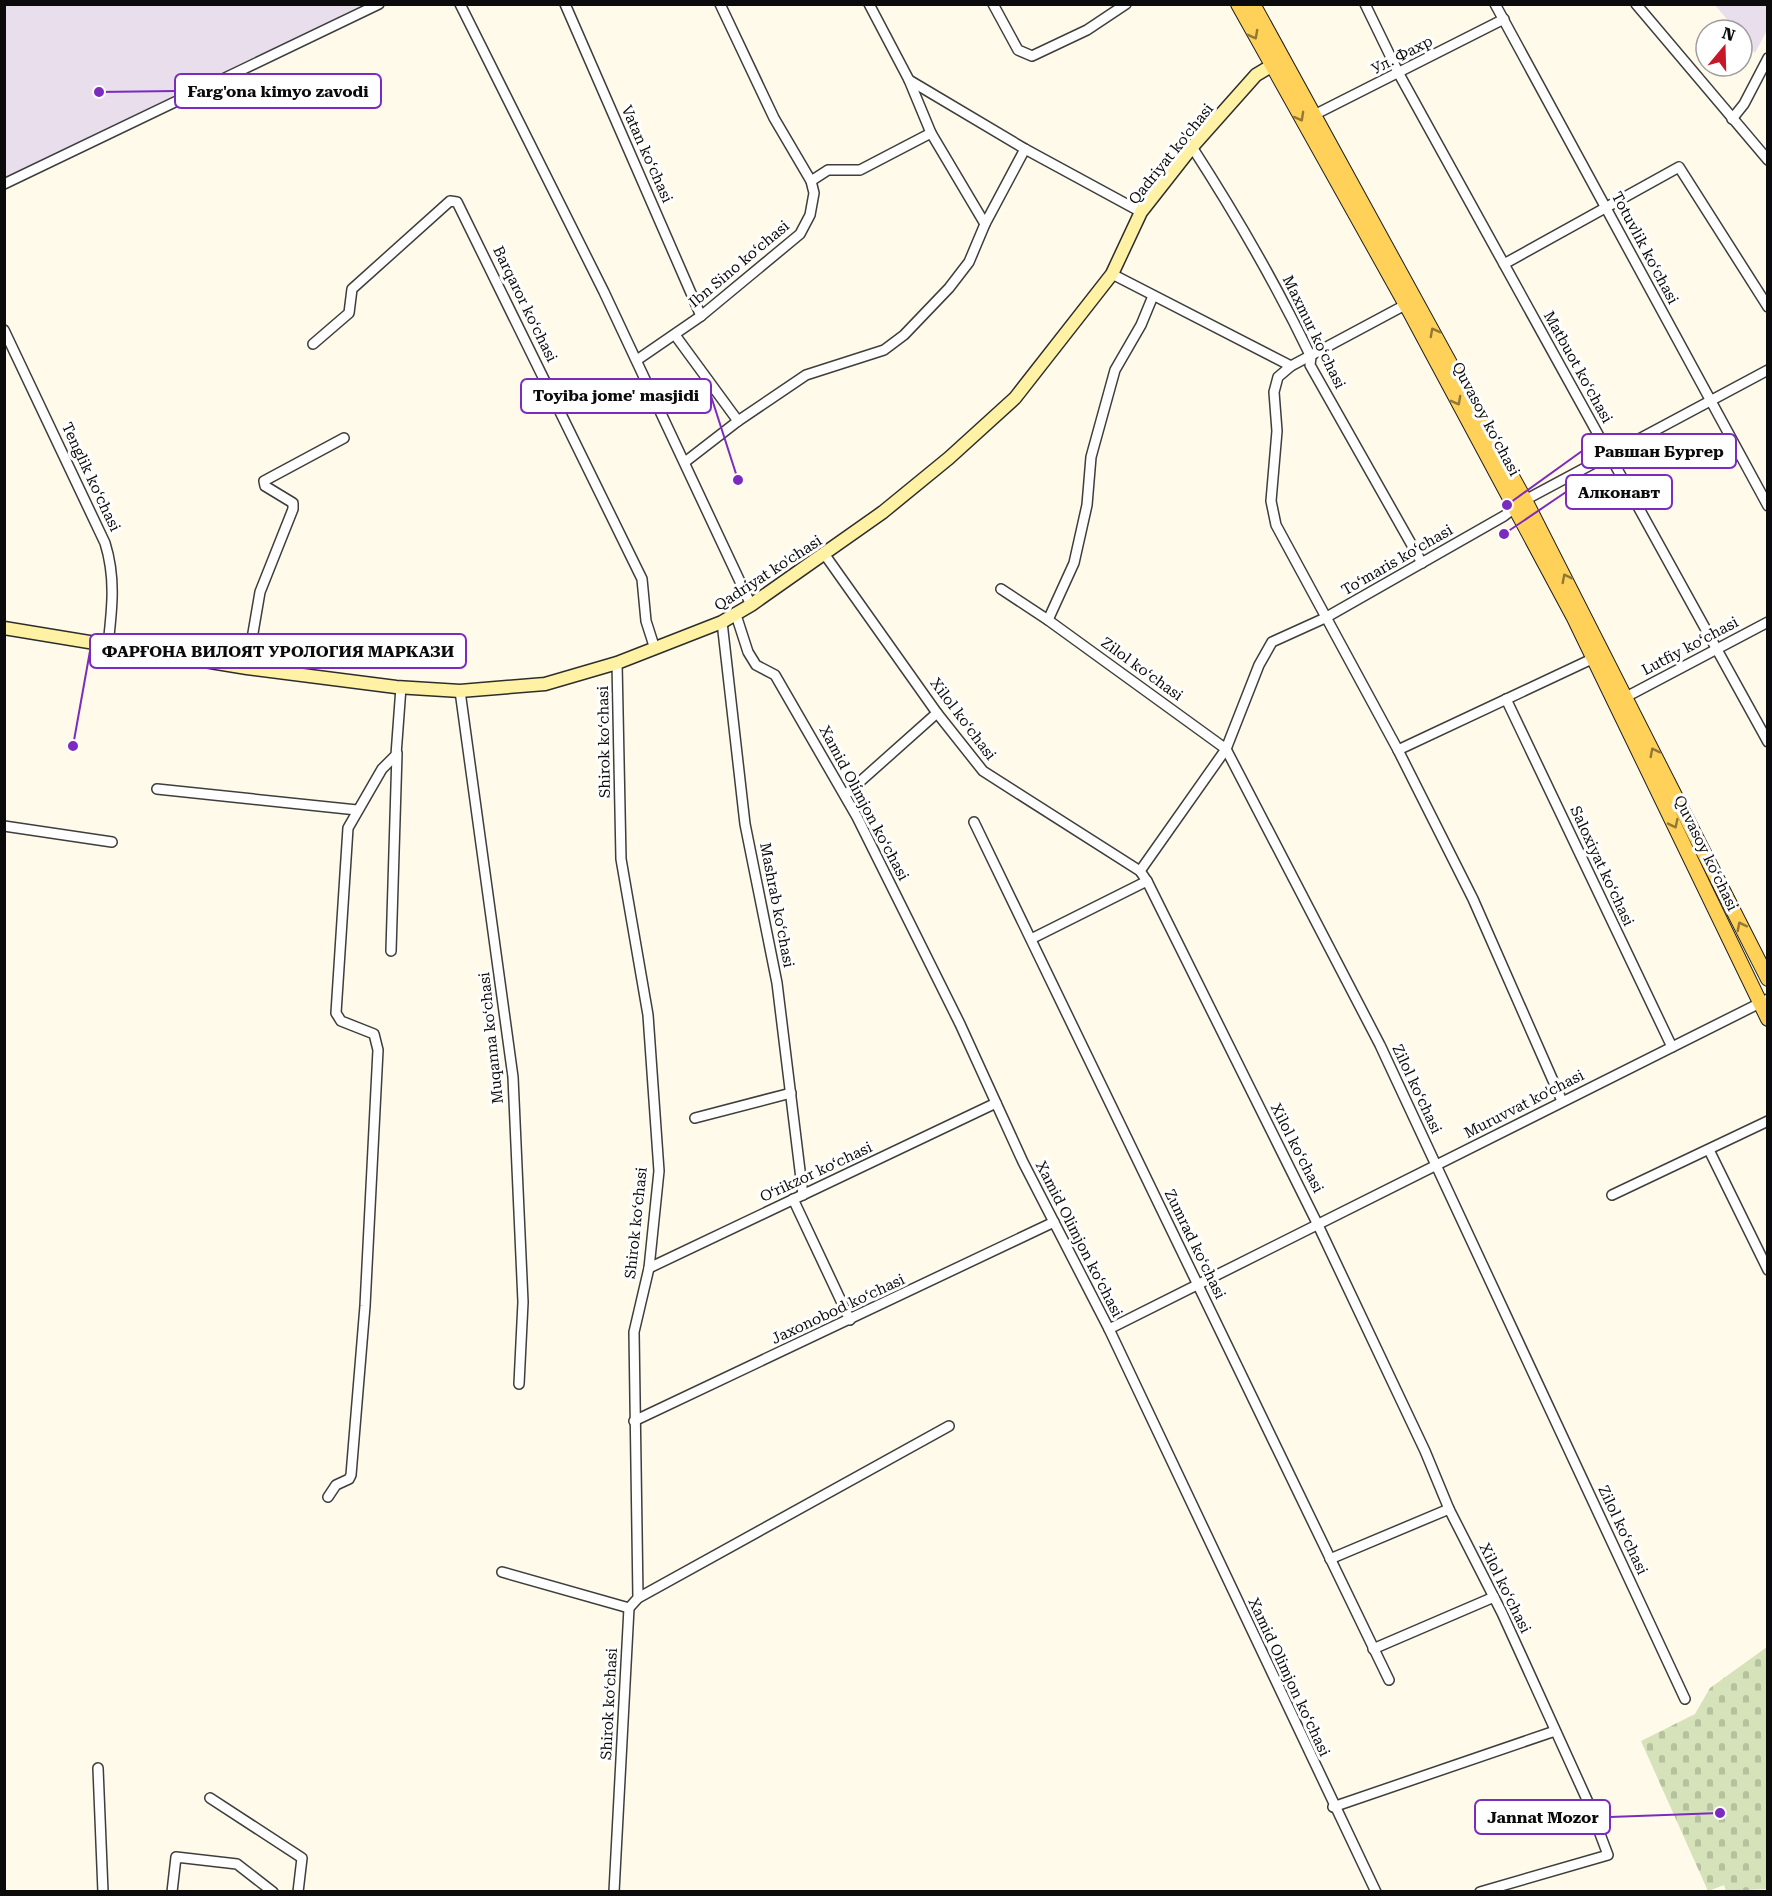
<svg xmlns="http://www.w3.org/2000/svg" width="1772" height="1896" viewBox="0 0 1772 1896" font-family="'Roboto Serif',serif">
  <defs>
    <pattern id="cemetery-stones" width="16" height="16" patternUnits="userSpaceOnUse" patternTransform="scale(1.5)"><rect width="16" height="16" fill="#d6e2b9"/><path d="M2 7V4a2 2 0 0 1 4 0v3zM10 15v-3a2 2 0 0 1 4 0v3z" fill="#b6c19e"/></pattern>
  </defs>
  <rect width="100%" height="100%" fill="#fffae9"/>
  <g fill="#e9deeb">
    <path d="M5,4L384,5L5,180Z"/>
    <path d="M1715,5H1767V30L1755,53L1742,37V30H1736Z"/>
  </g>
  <path fill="url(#cemetery-stones)" d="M1767,1647V1889L1726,1891L1724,1885L1708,1891L1641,1741L1695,1714L1710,1688Z"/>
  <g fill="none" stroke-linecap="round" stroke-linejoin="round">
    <defs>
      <g id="street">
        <path d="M460,4L604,292L751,605"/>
        <path d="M565,4L701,316"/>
        <path d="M869,4L909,80L1025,149L1141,212"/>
        <path d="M993,4L1018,50L1032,56L1087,30L1126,4"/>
        <path d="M1365,4L1399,74L1768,742"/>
        <path d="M1495,4L1768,506"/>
        <path d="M1636,4L1768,160"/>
        <path d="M909,80L931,133"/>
        <path d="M1314,115L1504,19"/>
        <path d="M1732,119L1744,104L1768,58"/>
        <path d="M1192,147C1236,215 1276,284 1311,357L1310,365L1422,563"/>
        <path d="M811,181L828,170H860L931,133L985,224"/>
        <path d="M4,184L379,4"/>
        <path d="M1504,264L1679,167L1768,307"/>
        <path d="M1112,274L1291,366"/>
        <path d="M1405,305L1291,366L1278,377L1274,392L1277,431L1271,501L1276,525L1398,750L1473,899L1562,1101"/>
        <path d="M4,330L105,543C116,578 112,609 108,645"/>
        <path d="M675,335L738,421"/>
        <path d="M313,344L349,313L352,289L450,201L457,202L642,579L646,621L655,649"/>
        <path d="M637,360L701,316L800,234L810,215L814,193L811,181L774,118L720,4"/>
        <path d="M685,462L738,421L806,375L884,350L904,335L949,288L969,262L985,224L1025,149"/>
        <path d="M825,555L937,713L983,771L1140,871L1147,881L1318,1225L1425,1451L1449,1509L1502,1613L1588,1802L1608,1855L1480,1892"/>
        <path d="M1001,589L1048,620L1226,749L1380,1045L1685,1699"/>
        <path d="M736,615L748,652L756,665L775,675L857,817L960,1024L1023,1162L1109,1329L1376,1892"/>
        <path d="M1048,620L1074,563L1087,505L1091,457L1115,370L1141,325L1153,296"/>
        <path d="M722,622L745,824L777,983L803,1195"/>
        <path d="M247,668L260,592L293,509V503L265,486L264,481L344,438"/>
        <path d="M460,691L513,1077L523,1302L519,1384"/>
        <path d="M1626,697L1768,622"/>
        <path d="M1506,699L1672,1047"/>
        <path d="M1398,750L1594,658"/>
        <path d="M157,789L357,810"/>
        <path d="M845,795L937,713"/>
        <path d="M974,822L1389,1680"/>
        <path d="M4,826L112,842"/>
        <path d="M1140,871L1226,749L1259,665L1272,642L1325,618L1504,516L1525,500L1768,370"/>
        <path d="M1031,939L1147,881"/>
        <path d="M391,951L397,753"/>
        <path d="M695,1118L791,1093"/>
        <path d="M1709,1150L1768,1270"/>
        <path d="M1612,1195L1768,1121"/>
        <path d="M793,1199L850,1320"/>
        <path d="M649,1268L996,1103"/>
        <path d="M1109,1329L1768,999"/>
        <path d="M634,1421L1054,1222"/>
        <path d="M328,1497L336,1485L349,1479L351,1475L365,1306L378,1050L374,1034L341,1021L336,1013L348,828L382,769L396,755L401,687"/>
        <path d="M1330,1559L1449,1509"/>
        <path d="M502,1572L629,1608"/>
        <path d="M638,1598L949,1426"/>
        <path d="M1373,1649L1494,1597"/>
        <path d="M98,1768L103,1892"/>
        <path d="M210,1798L302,1858L298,1892"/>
        <path d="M1333,1807L1555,1731"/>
        <path d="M172,1892L176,1857L237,1864L273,1892"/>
        <path d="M614,1892L629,1608L638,1598L634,1332L649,1268L659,1171L648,1015L621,859L617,663"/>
      </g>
      <path id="secondary" d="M4,628L247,668L396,687L460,691L545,684L617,663L722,622L751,605L883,512L949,458L1015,398L1112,274L1141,212L1192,147L1256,75L1271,66"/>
      <g id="primary">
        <path d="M1238,4L1410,312L1574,618L1768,1019"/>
        <path d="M1253,4L1525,500L1768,979"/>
      </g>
    </defs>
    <use href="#street" stroke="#3e3e3e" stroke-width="12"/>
    <use href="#secondary" stroke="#2d2d2d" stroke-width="15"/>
    <use href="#primary" stroke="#1c1c1c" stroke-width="16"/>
    <use href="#street" stroke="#fff" stroke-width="9"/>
    <use href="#secondary" stroke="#fff2a4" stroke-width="12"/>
    <use href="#primary" stroke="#ffd159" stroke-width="14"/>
  </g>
  <defs><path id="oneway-chevron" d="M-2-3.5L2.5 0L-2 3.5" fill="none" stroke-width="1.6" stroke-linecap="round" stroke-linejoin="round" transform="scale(1.5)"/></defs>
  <g stroke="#917836">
    <use href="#oneway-chevron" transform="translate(1254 35) rotate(62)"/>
    <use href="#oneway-chevron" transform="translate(1300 117) rotate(61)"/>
    <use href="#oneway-chevron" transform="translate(1434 332) rotate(-118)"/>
    <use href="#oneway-chevron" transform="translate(1457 401) rotate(62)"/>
    <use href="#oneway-chevron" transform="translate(1566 578) rotate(-117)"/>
    <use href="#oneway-chevron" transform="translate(1654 752) rotate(-117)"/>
    <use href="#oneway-chevron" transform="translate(1674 824) rotate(64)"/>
    <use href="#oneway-chevron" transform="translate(1741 926) rotate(-117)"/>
  </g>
  <g text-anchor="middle" stroke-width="6" stroke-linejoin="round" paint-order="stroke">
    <g font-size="15" fill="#0b0b0b" stroke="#fff">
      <text transform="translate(1402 55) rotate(-27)" y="5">Ул. Фахр</text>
      <text transform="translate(647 154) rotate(66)" y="5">Vatan koʻchasi</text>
      <text transform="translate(1171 154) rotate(-51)" y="5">Qadriyat ko'chasi</text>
      <text transform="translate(1645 248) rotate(62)" y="5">Totuvlik koʻchasi</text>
      <text transform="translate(739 264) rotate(-40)" y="5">Ibn Sino koʻchasi</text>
      <text transform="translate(525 304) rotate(64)" y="5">Barqaror koʻchasi</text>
      <text transform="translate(1314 332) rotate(64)" y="5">Maxmur koʻchasi</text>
      <text transform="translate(1578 367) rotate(61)" y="5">Matbuot koʻchasi</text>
      <text transform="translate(1486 419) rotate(62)" y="5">Quvasoy koʻchasi</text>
      <text transform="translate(91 477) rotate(65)" y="5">Tenglik koʻchasi</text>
      <text transform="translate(1397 560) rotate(-30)" y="5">Toʻmaris koʻchasi</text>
      <text transform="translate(768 573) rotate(-33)" y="5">Qadriyat ko'chasi</text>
      <text transform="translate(1690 646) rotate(-28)" y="5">Lutfiy koʻchasi</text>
      <text transform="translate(1142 669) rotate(36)" y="5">Zilol koʻchasi</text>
      <text transform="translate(963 719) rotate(53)" y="5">Xilol koʻchasi</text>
      <text transform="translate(604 742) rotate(-91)" y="5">Shirok koʻchasi</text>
      <text transform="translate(864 803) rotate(62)" y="5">Xamid Olimjon koʻchasi</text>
      <text transform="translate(1706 853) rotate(64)" y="5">Quvasoy koʻchasi</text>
      <text transform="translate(1602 866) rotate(65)" y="5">Saloxiyat koʻchasi</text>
      <text transform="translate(777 905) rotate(79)" y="5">Mashrab koʻchasi</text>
      <text transform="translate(491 1038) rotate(-96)" y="5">Muqanna koʻchasi</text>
      <text transform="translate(1417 1089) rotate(65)" y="5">Zilol koʻchasi</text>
      <text transform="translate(1524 1104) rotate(-27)" y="5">Muruvvat ko'chasi</text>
      <text transform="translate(1297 1148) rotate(63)" y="5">Xilol koʻchasi</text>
      <text transform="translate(816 1172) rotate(-25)" y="5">Oʻrikzor koʻchasi</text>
      <text transform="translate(636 1223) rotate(-84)" y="5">Shirok koʻchasi</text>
      <text transform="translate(1079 1239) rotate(63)" y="5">Xamid Olimjon koʻchasi</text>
      <text transform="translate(1195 1244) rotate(64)" y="5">Zumrad koʻchasi</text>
      <text transform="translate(838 1309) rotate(-25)" y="5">Jaxonobod koʻchasi</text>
      <text transform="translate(1623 1530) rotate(65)" y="5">Zilol koʻchasi</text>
      <text transform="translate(1505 1588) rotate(64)" y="5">Xilol koʻchasi</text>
      <text transform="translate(1289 1677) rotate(65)" y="5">Xamid Olimjon koʻchasi</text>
      <text transform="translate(609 1704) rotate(-87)" y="5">Shirok koʻchasi</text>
    </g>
  </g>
  <path fill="none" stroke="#7b2cbf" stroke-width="2" d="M99 92L175 91M738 480L711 396M1507 505L1582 451M1504 534L1566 492M73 746L90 651M1720 1813L1610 1817"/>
  <g fill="#7b2cbf" stroke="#fff" stroke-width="2">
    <circle cx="99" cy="92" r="6"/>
    <circle cx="738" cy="480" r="6"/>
    <circle cx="1507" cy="505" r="6"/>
    <circle cx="1504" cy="534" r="6"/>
    <circle cx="73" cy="746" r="6"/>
    <circle cx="1720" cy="1813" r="6"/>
  </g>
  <g fill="#fff" stroke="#7b2cbf" stroke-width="2">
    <rect x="175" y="74" width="206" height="34" rx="6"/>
    <rect x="521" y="379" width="190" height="34" rx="6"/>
    <rect x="1582" y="434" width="154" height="34" rx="6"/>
    <rect x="1566" y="475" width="106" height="34" rx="6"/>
    <rect x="90" y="634" width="376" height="34" rx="6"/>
    <rect x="1475" y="1800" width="135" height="34" rx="6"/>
  </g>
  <g font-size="16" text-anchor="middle" font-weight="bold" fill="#0b0b0b">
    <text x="278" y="97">Farg'ona kimyo zavodi</text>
    <text x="616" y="401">Toyiba jome' masjidi</text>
    <text x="1659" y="457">Равшан Бургер</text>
    <text x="1619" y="498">Алконавт</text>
    <text x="278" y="657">ФАРҒОНА ВИЛОЯТ УРОЛОГИЯ МАРКАЗИ</text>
    <text x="1543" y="1823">Jannat Mozor</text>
  </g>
  <rect width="1772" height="1896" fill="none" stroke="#0b0b0b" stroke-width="12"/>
  <g transform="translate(1724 48) rotate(19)"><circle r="28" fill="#ffffff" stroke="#9d9d9d" stroke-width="1.5"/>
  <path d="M0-4.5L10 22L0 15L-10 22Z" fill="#c61826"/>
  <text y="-9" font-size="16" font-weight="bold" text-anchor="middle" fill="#0b0b0b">N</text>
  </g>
</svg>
